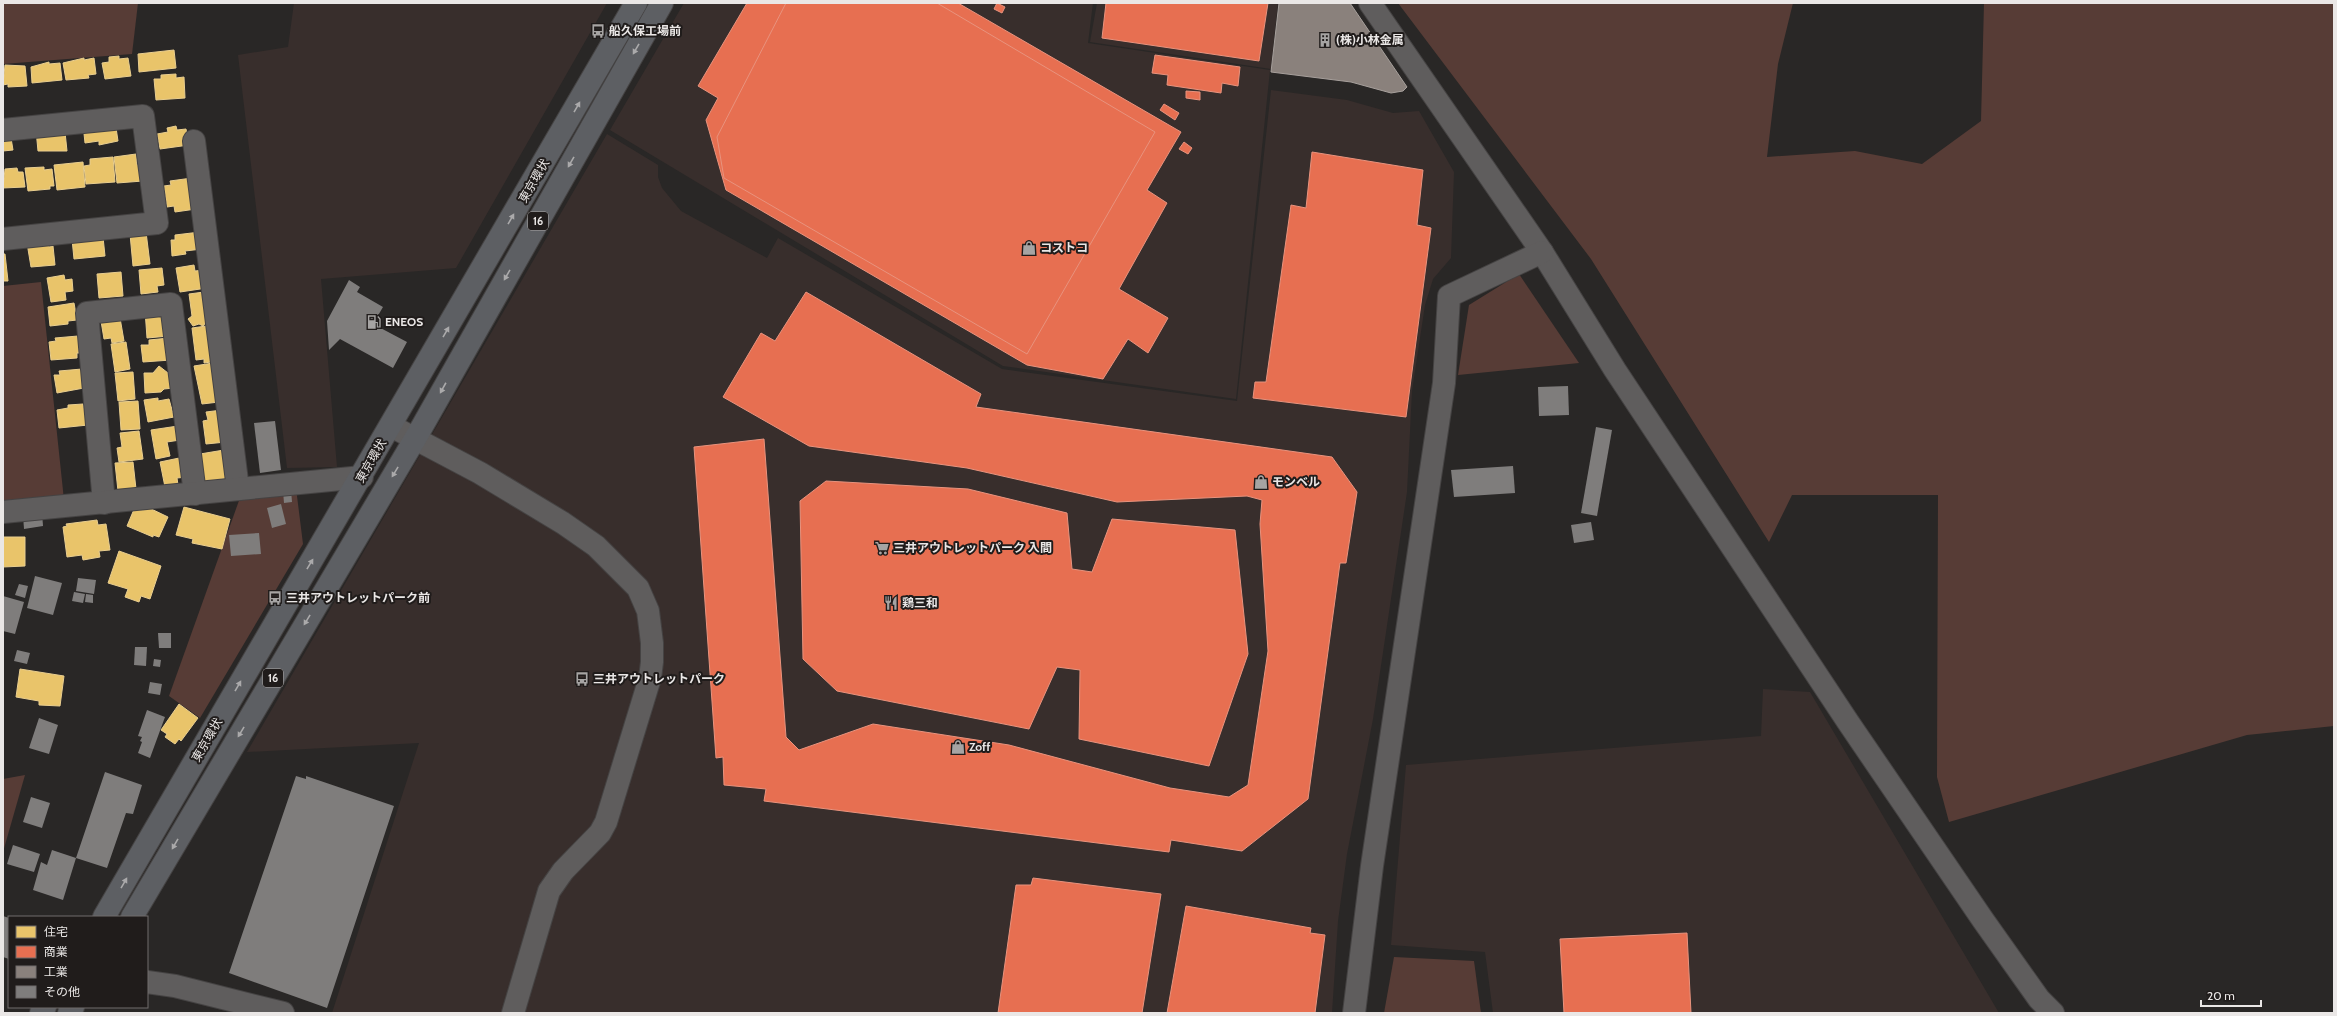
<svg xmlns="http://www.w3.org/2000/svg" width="2337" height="1016" viewBox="0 0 2337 1016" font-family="Cabin,'Noto Sans JP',sans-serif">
  <rect width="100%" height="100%" fill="#292726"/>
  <g fill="#382e2c">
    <path d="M294,3H607L456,268L321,279L337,467L287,468L238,55L288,47Z"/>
    <path d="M684,3H1093L1088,43L1270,70L1236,399L1003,366L610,130Z"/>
    <path d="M1097,3H1278L1271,69L1090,42Z"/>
    <path d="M1271,90L1347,100L1393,113L1419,111L1454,172L1451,258L1433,279L1425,305L1412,391L1407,492L1373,719L1347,854L1338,921L1332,1013H332L419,743L247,752L607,134L658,165V177L662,188L681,211L767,258L778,238L1002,369L1237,401Z"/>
    <path d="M1763,689L1810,692L1999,1013H1493L1485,952L1391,945L1406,765L1761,736Z"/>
  </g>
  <g fill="#573c36">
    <path d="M3,3H138L132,54L3,64Z"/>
    <path d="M1398,3H1793L1778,64L1767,157L1855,151L1922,164L1981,121L1984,3H2334V726L2247,735L1949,822L1937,777L1938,495H1792L1769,542L1591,259Z"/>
    <path d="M1519,274L1579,363L1458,375L1469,305Z"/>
    <path d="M41,282L64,500L3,506V286Z"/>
    <path d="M296,488L303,544L200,718L169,696L241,495Z"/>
    <path d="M25,775L3,852V779Z"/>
    <path d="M1394,957L1474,961L1481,1013H1384Z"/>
  </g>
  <g fill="#e9c46a" stroke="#e9ce8f">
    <path d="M174,50L176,68L139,72L138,54Z"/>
    <path d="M119,56V59L128,58L131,76L105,79L102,63L109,62V57Z"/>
    <path d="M84,58V60L94,58L96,74L88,75L89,78L66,80L63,63Z"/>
    <path d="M49,62V64L60,63L62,80L32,83L31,67Z"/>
    <path d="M5,65L25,66L27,86L8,87V84L3,85Z"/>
    <path d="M176,74V78L184,77L185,98L156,100L154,79H161V75Z"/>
    <path d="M115,121L118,141L99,145V141L85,143L83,124Z"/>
    <path d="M176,126L177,130L186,129L189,145L160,149L157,134L168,132L167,128Z"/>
    <path d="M36,130L65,132L67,151H38Z"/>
    <path d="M10,132L13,150L3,151V133Z"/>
    <path d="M136,154L137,165H141L143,181L117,183L114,157Z"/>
    <path d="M113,157L115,182L86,184L84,166L90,165V159Z"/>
    <path d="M83,162L85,187L57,190L54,165Z"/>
    <path d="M44,167V170L52,169L54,186H50V189L28,191L25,168Z"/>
    <path d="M17,168L18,172H23L25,187L3,188L5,169Z"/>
    <path d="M192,178L196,209L175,212L174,206L167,207L164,186L171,185L170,181Z"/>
    <path d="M146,232L150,264L133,266L130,234Z"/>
    <path d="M200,232L202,249L185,251L186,254L172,256L171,240H175V235Z"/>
    <path d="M103,237L105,256L74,259L72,239Z"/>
    <path d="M48,241L49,247L53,246L55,265L31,267L27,243Z"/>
    <path d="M3,254H5L8,281H3Z"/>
    <path d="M194,265L195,271L204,270L207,288L180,292L176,268Z"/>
    <path d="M162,268L164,285L157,286L158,292L141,294L139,270Z"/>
    <path d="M121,272L123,296L99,298L97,274Z"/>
    <path d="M64,275L65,280L72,279L73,291L65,292L66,300L51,302L47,278Z"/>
    <path d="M204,292L210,318L203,326L199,324L193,326L188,319L192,316L189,294Z"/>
    <path d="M74,303L77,320L68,321V324L50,326L48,307Z"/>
    <path d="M163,308L169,336L147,338L145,310Z"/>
    <path d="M119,312L124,341L112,343L111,338L104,339L100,315Z"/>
    <path d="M213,325L218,361L204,363V359L196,360L192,328Z"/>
    <path d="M78,336L79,353H77V358L51,360L49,342L56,341L55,338Z"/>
    <path d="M169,338L171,360L143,362L141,345H149V340Z"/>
    <path d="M126,342L130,369L115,372L111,344Z"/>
    <path d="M213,363L219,402L202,404L194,366Z"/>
    <path d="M159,366L168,373L174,388L164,389L161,392L145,393L144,373H153Z"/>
    <path d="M82,369L84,388L57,393L54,375H60L59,371Z"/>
    <path d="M133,372L135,399L118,401L115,373Z"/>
    <path d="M158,398V401L169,399L174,417L148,422L144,400Z"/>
    <path d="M138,401L140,429L121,430L119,402Z"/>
    <path d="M83,404L88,425L59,428L57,410L68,408V405Z"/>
    <path d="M222,410L226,442L206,444L203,421L208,420L206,412Z"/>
    <path d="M178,426L180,440L167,442L170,456L156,459L151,430Z"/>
    <path d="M139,431L143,459L119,462L117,448L122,447L120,433Z"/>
    <path d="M224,450L228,478L205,482L200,454Z"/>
    <path d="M184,457L187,477L177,478L178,485L165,487L160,462Z"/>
    <path d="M133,462L136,489L118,491L115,463Z"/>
    <path d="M145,506L168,517L159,537L153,535V537L127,526L135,507L143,510Z"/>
    <path d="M184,507L230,519L222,549L192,543L193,539L176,535Z"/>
    <path d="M97,520L98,525L106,524L110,550L99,551L100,557L83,560L82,555L67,557L63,527L67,526L66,524Z"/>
    <path d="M3,537H25V566L3,567Z"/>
    <path d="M119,551L161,566L150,599L141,596L139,602L125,597L128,589L108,583Z"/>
    <path d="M20,669L64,676L60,706L39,705V701L16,697Z"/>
    <path d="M179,704L198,718L181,741L179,739L175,744L165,737L167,734L161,730Z"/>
  </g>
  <g fill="#e76f51" stroke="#e8937e">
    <path d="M747,3H958L1181,132L1147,190L1167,203L1119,289L1168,318L1148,353L1128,339L1103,379L1027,365L726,190L706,120L718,98L698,86Z"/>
    <path d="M786,3H937L1155,132L1027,354L724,178L717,137Z"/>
    <path d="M997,3L1005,7L1002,13L994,9Z"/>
    <path d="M1106,3H1268L1259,61L1102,38Z"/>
    <path d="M1155,55L1240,67L1238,86L1222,83L1221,93L1167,85L1168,75L1152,73Z"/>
    <path d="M1186,91L1200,92V100L1186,98Z"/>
    <path d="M1164,104L1179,113L1175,120L1160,110Z"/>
    <path d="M1184,142L1192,148L1188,154L1179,149Z"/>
    <path d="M1312,152L1423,170L1417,225L1431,228L1406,417L1253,398L1255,382H1266L1291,205L1306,208Z"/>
    <path d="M806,292L981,394L976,407L1332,457L1357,492L1346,563H1340L1308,799L1242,851L1171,840L1169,852L764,801L766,789L724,785L723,757L716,758L694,447L764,439L786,737L799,750L873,724L1009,745L1170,788L1229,797L1248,785L1268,651L1260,524L1262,500L1247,496L1117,502L967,468L809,446L723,397L761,333L775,341Z"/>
    <path d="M826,481L968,489L1067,513L1072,569L1092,572L1112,519L1235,530L1248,654L1209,766L1079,739L1080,670L1057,667L1029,729L837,691L803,659L800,501Z"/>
    <path d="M1033,878L1161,894L1142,1013H998L1016,885H1031Z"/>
    <path d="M1186,906L1311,928L1310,933L1325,935L1315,1013H1167Z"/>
    <path d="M1687,933L1691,1013H1564L1560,939Z"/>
  </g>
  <path fill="#8a817c" stroke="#a7a09c" d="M1279,3H1350L1407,87L1403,91L1391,93L1351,82L1271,72Z"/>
  <g fill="#7f7d7c">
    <path d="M349,280L360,287L357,292L383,307L373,324L407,342L393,368L340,339L329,350L327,321Z"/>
    <path d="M1568,386L1569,415L1539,416L1538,387Z"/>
    <path d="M275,421L281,470L260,473L254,423Z"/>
    <path d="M1596,427L1612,430L1597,516L1581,513Z"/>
    <path d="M1513,466L1515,493L1454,497L1451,470Z"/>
    <path d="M291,490L292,502L284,503L283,491Z"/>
    <path d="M281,504L286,524L272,528L267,508Z"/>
    <path d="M42,512L43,526L24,529L23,515Z"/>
    <path d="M1591,522L1594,540L1574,543L1571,525Z"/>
    <path d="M259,533L261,554L231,556L229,535Z"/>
    <path d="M35,576L62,583L53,615L27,608Z"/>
    <path d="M78,578L96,580L94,594L76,591Z"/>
    <path d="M19,584L28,586L25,598L15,595Z"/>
    <path d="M74,592L85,594L83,603L72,601Z"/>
    <path d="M86,594L93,595V603L85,602Z"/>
    <path d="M3,596L24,602L15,634L3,631Z"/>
    <path d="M158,633H171V648H159Z"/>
    <path d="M135,647H147L146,666L134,665Z"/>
    <path d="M17,650L30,653L27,664L14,661Z"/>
    <path d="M154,659L161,660L160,667L153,666Z"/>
    <path d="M150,682L162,684L160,695L148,693Z"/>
    <path d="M147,710L165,717L150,758L138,753L142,742L140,741L142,737L138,736Z"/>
    <path d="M39,718L58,725L49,754L29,748Z"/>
    <path d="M105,772L142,785L133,814L126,813L107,868L76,858Z"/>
    <path d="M296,776L306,779V776L394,806L327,1008L229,973Z"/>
    <path d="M31,797L50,803L42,828L23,822Z"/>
    <path d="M13,845L40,854L34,872L7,864Z"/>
    <path d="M52,850L76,858L63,900L33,890L41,862L47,865Z"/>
    <path d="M3,916L9,918V959L3,957Z"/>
  </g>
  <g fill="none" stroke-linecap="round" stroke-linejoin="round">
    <defs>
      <g id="minor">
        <path d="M1370,3L1542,252L1615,370L1848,722L1983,920L2039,999L2053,1013"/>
        <path d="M3,130L143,116L157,223L3,239"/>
        <path d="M194,141L238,489"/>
        <path d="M391,426L480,473L563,523L596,546L638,588L648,611L652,643V662L650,678L606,822L600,833L563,871L549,891L513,1013"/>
        <path d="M104,503L87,313L171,304L195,494"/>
        <path d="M3,512L362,477"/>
        <path d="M147,982L175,986L283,1013"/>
        <path d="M1354,1013L1372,866L1444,383L1449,296L1542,252"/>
      </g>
      <g id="highway">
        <path d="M104,917L636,3"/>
        <path d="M132,917L415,439L662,3"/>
        <path d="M41,1013L45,1007"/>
        <path d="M69,1013L73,1007"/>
      </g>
    </defs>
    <use href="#minor" stroke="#454343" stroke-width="24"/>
    <use href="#highway" stroke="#454343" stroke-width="24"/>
    <use href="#minor" stroke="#5f5d5d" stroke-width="22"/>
    <use href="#highway" stroke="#5d5f63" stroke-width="22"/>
  </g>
  <defs><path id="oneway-solid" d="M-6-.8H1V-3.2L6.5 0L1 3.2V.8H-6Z"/></defs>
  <g fill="#abaaab">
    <use href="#oneway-solid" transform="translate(636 49) rotate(120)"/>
    <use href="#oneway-solid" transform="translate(577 107) rotate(-60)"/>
    <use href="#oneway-solid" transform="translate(571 162) rotate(120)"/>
    <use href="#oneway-solid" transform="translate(511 219) rotate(-60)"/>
    <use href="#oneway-solid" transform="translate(507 275) rotate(120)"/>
    <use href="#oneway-solid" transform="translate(446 332) rotate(-60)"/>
    <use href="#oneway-solid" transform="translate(443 388) rotate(119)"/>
    <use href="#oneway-solid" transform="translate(395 472) rotate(121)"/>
    <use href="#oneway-solid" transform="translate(310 564) rotate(-59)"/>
    <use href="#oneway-solid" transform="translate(307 620) rotate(121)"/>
    <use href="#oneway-solid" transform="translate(238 686) rotate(-60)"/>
    <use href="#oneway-solid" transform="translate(241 732) rotate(121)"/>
    <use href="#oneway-solid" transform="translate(175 844) rotate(120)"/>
    <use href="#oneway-solid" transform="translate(124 883) rotate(-60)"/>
  </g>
  <defs>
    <symbol id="bus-bare" viewBox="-9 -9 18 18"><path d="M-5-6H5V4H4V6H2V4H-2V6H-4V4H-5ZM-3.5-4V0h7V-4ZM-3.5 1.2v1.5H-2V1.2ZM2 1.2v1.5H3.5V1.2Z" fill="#a6a4a3" stroke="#201c1b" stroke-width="2.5" paint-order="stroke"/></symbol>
    <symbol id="building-bare" viewBox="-9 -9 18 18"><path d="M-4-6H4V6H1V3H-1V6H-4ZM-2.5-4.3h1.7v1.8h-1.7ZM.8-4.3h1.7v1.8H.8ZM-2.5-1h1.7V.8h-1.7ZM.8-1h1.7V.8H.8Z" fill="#a6a4a3" stroke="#201c1b" stroke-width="2.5" paint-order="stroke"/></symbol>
    <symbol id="shop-bare" viewBox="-9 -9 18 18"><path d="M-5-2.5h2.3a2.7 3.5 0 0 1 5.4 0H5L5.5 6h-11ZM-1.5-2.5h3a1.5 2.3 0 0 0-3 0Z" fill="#a6a4a3" stroke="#201c1b" stroke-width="2.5" paint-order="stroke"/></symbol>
    <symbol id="fuel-bare" viewBox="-9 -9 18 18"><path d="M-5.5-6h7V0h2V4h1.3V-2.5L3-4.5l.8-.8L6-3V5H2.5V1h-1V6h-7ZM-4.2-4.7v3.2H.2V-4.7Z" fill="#a6a4a3" stroke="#201c1b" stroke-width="2.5" paint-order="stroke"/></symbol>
    <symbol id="supermarket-bare" viewBox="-9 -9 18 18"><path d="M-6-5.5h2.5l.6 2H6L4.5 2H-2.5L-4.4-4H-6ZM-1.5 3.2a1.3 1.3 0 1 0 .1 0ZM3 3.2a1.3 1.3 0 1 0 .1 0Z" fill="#a6a4a3" stroke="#201c1b" stroke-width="2.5" paint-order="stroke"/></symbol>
    <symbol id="restaurant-bare" viewBox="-9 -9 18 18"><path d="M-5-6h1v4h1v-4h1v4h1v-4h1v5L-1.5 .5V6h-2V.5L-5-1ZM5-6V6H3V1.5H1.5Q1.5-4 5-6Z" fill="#a6a4a3" stroke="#201c1b" stroke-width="2.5" paint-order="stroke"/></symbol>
  </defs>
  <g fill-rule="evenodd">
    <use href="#bus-bare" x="588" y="21" width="20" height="20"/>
    <use href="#building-bare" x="1315" y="30" width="20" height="20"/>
    <use href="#shop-bare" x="1019" y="238" width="20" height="20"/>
    <use href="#fuel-bare" x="364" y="312" width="20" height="20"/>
    <use href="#shop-bare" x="1251" y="472" width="20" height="20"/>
    <use href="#supermarket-bare" x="872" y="538" width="20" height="20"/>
    <use href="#bus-bare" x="265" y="588" width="20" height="20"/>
    <use href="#restaurant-bare" x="881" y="593" width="20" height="20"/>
    <use href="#bus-bare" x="572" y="669" width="20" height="20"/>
    <use href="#shop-bare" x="948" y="737" width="20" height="20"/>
  </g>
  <g text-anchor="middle" stroke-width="4" stroke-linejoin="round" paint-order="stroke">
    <g fill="#201c1b" stroke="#adaaa9" stroke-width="1">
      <rect x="528" y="212" width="20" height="18" rx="3"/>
      <rect x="263" y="669" width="20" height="18" rx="3"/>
    </g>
    <g font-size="11" font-weight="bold" fill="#eae7e6">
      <text x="538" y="225">16</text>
      <text x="273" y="682">16</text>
    </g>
    <g font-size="12" font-weight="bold" fill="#eae7e6" stroke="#201c1b" text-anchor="start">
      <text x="609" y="35">船久保工場前</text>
      <text x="1336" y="44">(株)小林金属</text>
      <text x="1040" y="252">コストコ</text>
      <text x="385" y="326">ENEOS</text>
      <text x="1272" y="486">モンベル</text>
      <text x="893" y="552">三井アウトレットパーク 入間</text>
      <text x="286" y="602">三井アウトレットパーク前</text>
      <text x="902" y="607">鶏三和</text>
      <text x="593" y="683">三井アウトレットパーク</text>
      <text x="969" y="751">Zoff</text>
    </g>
    <g font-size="12" fill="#eae7e6" stroke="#201c1b">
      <text transform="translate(534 181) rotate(-60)" y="4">東京環状</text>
      <text transform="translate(371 461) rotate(-60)" y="4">東京環状</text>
      <text transform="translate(207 740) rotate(-60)" y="4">東京環状</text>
    </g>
  </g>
  <rect width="2337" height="1016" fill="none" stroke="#eae7e6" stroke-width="8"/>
  <rect x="8" y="916" width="140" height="92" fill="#201c1b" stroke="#716d6c"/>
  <rect x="16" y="926" width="20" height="12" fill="#e9c46a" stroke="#716d6c"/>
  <text x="44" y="936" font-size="12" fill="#eae7e6">住宅</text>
  <rect x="16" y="946" width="20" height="12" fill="#e76f51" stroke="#716d6c"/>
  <text x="44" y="956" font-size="12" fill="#eae7e6">商業</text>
  <rect x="16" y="966" width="20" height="12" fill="#8a817c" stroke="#716d6c"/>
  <text x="44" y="976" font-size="12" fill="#eae7e6">工業</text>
  <rect x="16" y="986" width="20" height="12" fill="#7f7d7c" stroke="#716d6c"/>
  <text x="44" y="996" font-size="12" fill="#eae7e6">その他</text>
  <path d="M2201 1000v6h60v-6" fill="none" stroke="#eae7e6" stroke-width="2"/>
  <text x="2207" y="1000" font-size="12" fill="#eae7e6" stroke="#201c1b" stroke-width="3" paint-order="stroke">20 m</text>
</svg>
